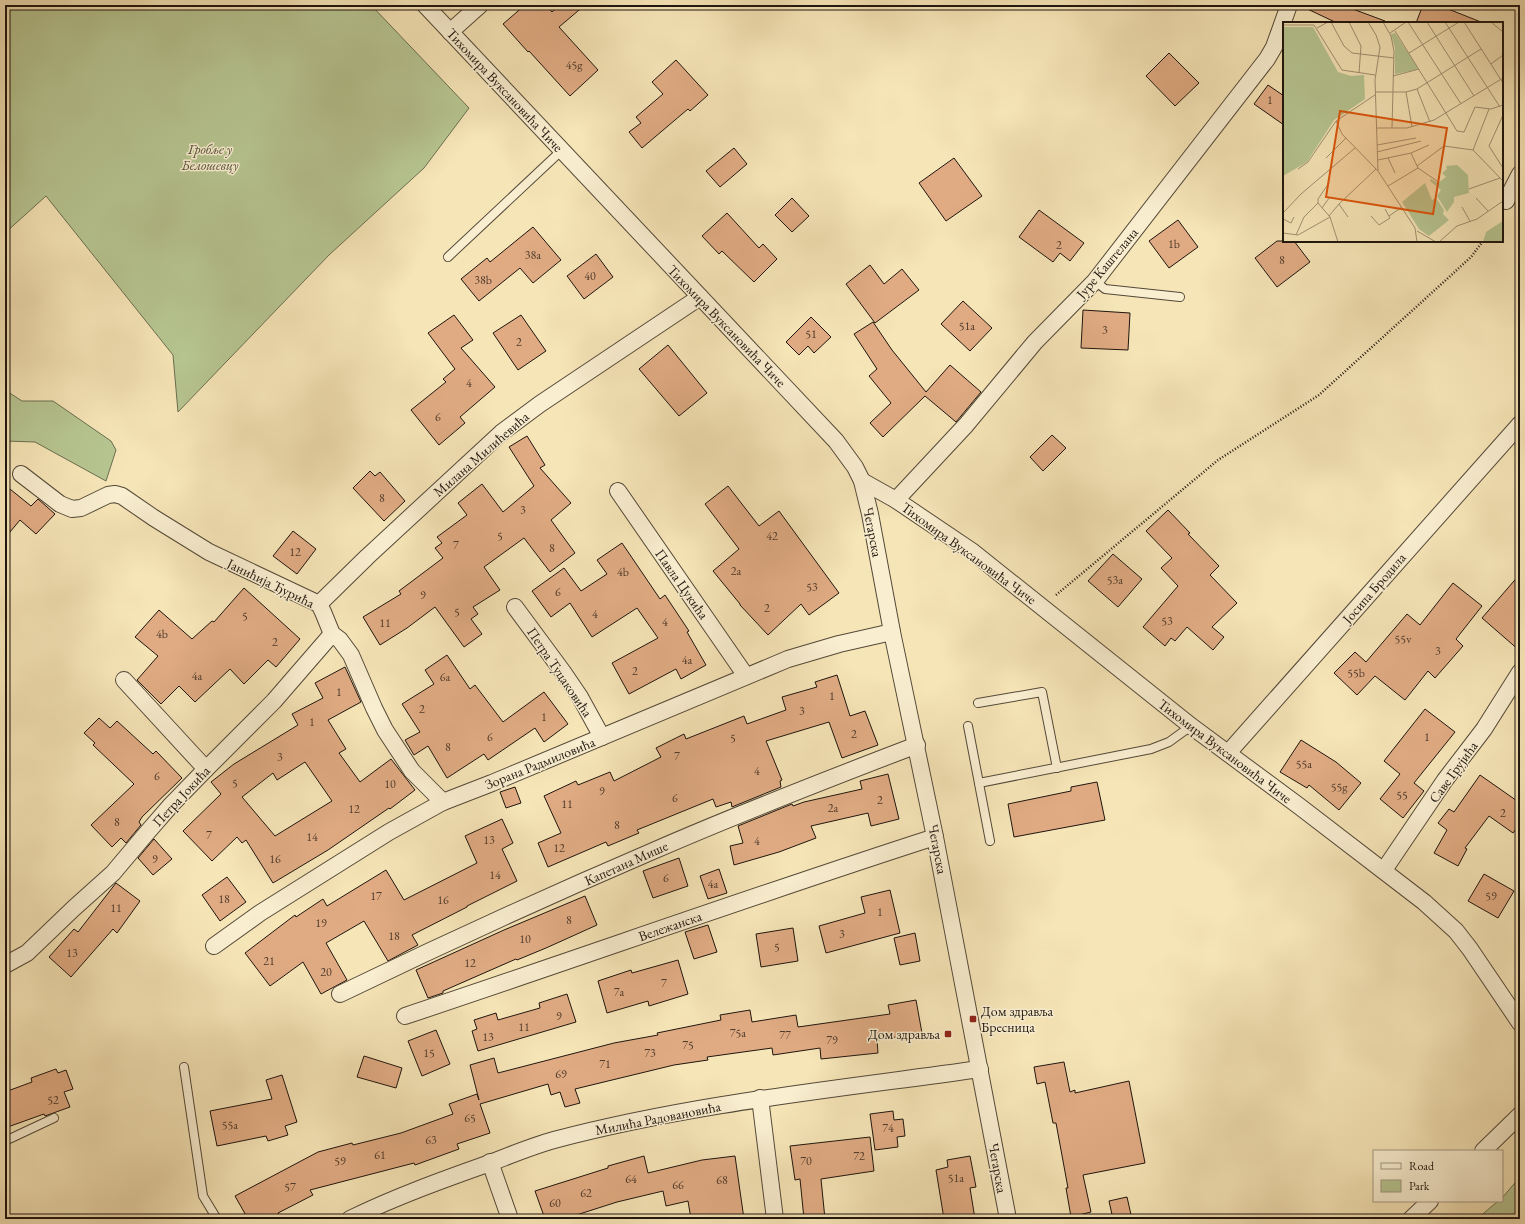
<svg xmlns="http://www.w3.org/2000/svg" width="1525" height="1224" viewBox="0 0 1525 1224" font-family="'EB Garamond',serif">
  <rect width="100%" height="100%" fill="#f6e5b7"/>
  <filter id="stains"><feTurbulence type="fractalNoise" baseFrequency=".005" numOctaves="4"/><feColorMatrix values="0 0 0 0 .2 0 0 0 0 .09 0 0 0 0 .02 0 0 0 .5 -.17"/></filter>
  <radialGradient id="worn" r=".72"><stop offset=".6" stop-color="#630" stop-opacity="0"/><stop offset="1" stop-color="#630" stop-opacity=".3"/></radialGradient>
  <g fill="#b7c692" stroke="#6a6e50">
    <path d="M5,5H371L469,108L424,168L329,255L178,412L173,355L46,196L5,233Z"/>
    <path d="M5,390L22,401H53L111,441L116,450L106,481L35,442L5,441Z"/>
    <path d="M1520,1177V1219H1477L1498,1201H1502V1198Z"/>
  </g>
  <g fill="#e0ab83" stroke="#1e150e" fill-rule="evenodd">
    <path d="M525,5H546L552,12L560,5H585L559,27L598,70L570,96L529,51L528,52L503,24Z"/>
    <path d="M1299,5H1342L1385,21V23H1337Z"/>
    <path d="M1423,5H1438L1481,22V23H1416Z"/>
    <path d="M1169,53L1199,83L1175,106L1146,76Z"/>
    <path d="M676,60L708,95L690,111L688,109L642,148L629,132L641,123L636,117L663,94L652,82Z"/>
    <path d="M1268,85L1284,96V125L1254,104Z"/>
    <path d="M734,148L747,164L720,187L706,171Z"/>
    <path d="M954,158L982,196L946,221L919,183Z"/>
    <path d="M792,198L809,216L792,232L775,215Z"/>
    <path d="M1039,210L1084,243L1070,261L1060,253L1053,262L1019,237Z"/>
    <path d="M727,213L759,248L763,244L777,259L754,282L722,251L719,254L702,236Z"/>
    <path d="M1178,220L1198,247L1169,268L1149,241Z"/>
    <path d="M533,227L561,260L533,283L520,268L479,301L461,279L487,258L490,262Z"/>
    <path d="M1277,241H1294L1310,262L1277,287L1255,258Z"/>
    <path d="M596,254L613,277L584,299L567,276Z"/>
    <path d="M870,265L884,284L902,269L919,290L875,323L846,284Z"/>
    <path d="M963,301L992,328L970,351L941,324Z"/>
    <path d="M1083,310L1130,313L1128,350L1081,348Z"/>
    <path d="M454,315L473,340L461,348L495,387L460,417L465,423L439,445L411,410L446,382L443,379L455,369L428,333Z"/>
    <path d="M521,315L546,351L518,370L493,333Z"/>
    <path d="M811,317L831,337L814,353L808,346L799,355L786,342Z"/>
    <path d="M873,322L892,350L926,392L950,365L981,392L956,422L925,396L883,437L870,423L891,403L869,376L877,369L854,334Z"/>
    <path d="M668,345L707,393L679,416L639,369Z"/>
    <path d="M1052,435L1066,448L1043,471L1030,457Z"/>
    <path d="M527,436L545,465L540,468L571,503L551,520L575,553L550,572L524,538L484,567L500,590L473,607L478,614L471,619L482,634L464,647L435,607L407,628L380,645L363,617L401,594L399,591L443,558L435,548L442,543L437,537L467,515L458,503L482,484L503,512L534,486L509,447Z"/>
    <path d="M370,471L375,476L380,472L405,501L384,521L353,488Z"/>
    <path d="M5,485L31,506L38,499L55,514L36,534L20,520L5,538Z"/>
    <path d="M728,486L759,526L779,511L839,593L809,615L801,604L768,635L740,605V604L713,571L739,549L705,504Z"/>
    <path d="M1168,510L1190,533L1188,534L1219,566L1210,575L1237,603L1212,627L1224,637L1213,650L1187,627L1175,641L1171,638L1165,646L1143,627L1178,586L1161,568L1172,558L1146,531Z"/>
    <path d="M293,531L316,549L297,574L273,556Z"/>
    <path d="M622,543L660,599L665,595L689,631L687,632L706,665L681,679L676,669L629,694L612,663L658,638L637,608L592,637L570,603L551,617L532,591L564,568L581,591L607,574L597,560Z"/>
    <path d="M1113,554L1142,579L1118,607L1088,581Z"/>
    <path d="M1520,574V651L1482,618Z"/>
    <path d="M1453,583L1482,606L1456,639L1463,646L1435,678L1428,671L1405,700L1375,676L1357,695L1334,673L1355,652L1366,662L1407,614L1420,625Z"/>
    <path d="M244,588L300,639L276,667L268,660L244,684L230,669L195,702L179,686L161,704L137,680L158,656L135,637L159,610L192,639L212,621L214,622Z"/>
    <path d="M447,655L470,689L475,685L503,722L544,692L568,724L544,742L535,728L488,760L484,754L447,778L428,746L414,755L405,740L420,732L402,704L434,684L425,670Z"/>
    <path d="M345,667L361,702L328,720L346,749L339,753L360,782L391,759L415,790L390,809L389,808L328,850L273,883L246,840L242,843L237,837L212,861L183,831L221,794L211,782L234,764L298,725L292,714L323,698L315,683ZM305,762L332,801L275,836L242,797L273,773L277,780Z"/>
    <path d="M837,675L850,716L865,711L878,745L842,758L829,722L766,741L782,780L780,781L781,787L732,807L731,802L716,807L713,799L637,830L639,833L608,846L606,842L548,867L538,843L561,833L544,796L576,781L578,785L610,772L614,781L661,757L656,748L684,734L686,739L744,716L747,724L786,710L782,697L817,687L815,682Z"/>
    <path d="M1425,709L1455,732L1414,783L1424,791L1403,818L1380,799L1400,774L1384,761Z"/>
    <path d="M99,718L110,728L117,721L153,754L156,751L182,778L142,817L139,822L141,825L126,843L121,838L112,847L91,825L134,784L93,745L95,743L84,733Z"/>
    <path d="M1301,740L1336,762L1361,783L1339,810L1309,785L1307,788L1280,772Z"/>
    <path d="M888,774L899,819L871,826L868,813L811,826L816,838L779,852L734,865L730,846L743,843L738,826L792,804L793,806L804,802L862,789L860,781Z"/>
    <path d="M1480,775L1520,803V823L1513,833L1489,816L1465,848L1467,849L1458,866L1434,853L1447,830L1438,823L1449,809L1454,812Z"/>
    <path d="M1097,782L1105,820L1014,837L1008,804L1071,791V787Z"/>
    <path d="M515,787L521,803L506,808L500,792Z"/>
    <path d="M502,819L513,843L502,849L517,881L467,906V907L412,935L418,945L401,954L388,961L364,921L326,943L347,980L321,994L303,962L270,986L245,953L295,915L296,917L323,899L327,906L386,870L404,900L477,863L465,836Z"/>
    <path d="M154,839L172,859L153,875L138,858Z"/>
    <path d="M679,858L688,886L653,898L643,871Z"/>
    <path d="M719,869L727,893L708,899L700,876Z"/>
    <path d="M1484,874L1514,891L1498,918L1468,901Z"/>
    <path d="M227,877L246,902L220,921L202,895Z"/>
    <path d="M116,883L140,901L117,933L113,929L71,977L49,957L74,929L78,932Z"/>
    <path d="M890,890L900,933L826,953L819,926L865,913L861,897Z"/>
    <path d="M585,896L597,925L546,948L517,960L516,959L443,991V993L428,998L416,970L504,930Z"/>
    <path d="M708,925L717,952L694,959L685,932Z"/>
    <path d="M793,928L798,961L761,967L756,934Z"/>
    <path d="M915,933L920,961L900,965L894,938Z"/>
    <path d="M678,960L688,994L649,1006L648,1001L607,1013L598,981L631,970L632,973Z"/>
    <path d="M567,994L576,1022L478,1051L472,1031L477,1029L474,1020L496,1013L498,1020L540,1008L539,1003Z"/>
    <path d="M916,1000L922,1033L877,1040L878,1053L821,1059L820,1048L773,1055L772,1048L707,1057L708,1060L674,1065L575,1089L580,1103L565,1107L560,1092L551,1095L548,1084L480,1104L490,1133L457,1144L459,1149L415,1165L414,1163L310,1190L313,1195L278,1213L281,1219H248L235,1196L318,1152L352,1143L353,1145L401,1133L453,1114L449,1104L477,1094L479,1100L470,1065L494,1058L498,1073L614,1043L658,1035L657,1033L721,1020L720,1015L750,1010L752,1022L796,1015L798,1027L890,1014L888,1005Z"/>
    <path d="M436,1030L450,1064L422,1076L408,1041Z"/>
    <path d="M364,1056L402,1068L396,1088L357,1077Z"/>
    <path d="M1064,1062L1070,1092L1075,1090V1093L1129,1081L1145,1163L1083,1175L1091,1212L1071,1217L1066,1188H1068L1056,1123H1053L1045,1082L1037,1084L1034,1067Z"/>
    <path d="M56,1069L58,1073L66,1070L73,1089L64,1092L70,1107L45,1116L44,1114L5,1128V1092L32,1082L31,1078Z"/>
    <path d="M282,1075L297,1122L285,1126L288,1135L268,1141L266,1136L217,1146L210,1111L272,1099L266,1080Z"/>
    <path d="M893,1111L894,1120L903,1119L905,1136L897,1137L898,1147L875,1150L870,1114Z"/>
    <path d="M870,1137L874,1171L821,1179L825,1219H804L800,1179L795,1180L790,1146Z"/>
    <path d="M644,1156L648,1173L702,1160L735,1156L744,1219H691L688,1201L666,1206L663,1191L617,1202L564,1219H545L535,1191L608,1168V1166Z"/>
    <path d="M970,1156L976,1187L970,1188L975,1219H944L936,1170L948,1167L947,1160Z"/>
    <path d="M1127,1197L1132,1219H1113L1109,1201Z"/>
  </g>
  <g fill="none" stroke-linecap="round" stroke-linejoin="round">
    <defs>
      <g id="lane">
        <path d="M448,257L561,151"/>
        <path d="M1095,281L1105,289L1180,297"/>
        <path d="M978,703L1042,692L1057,768"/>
        <path d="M968,726L990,841"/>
        <path d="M979,783L1151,749L1169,742L1191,726"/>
        <path d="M184,1067L203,1196L217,1219"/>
        <path d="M5,1141L54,1118"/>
      </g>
      <g id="street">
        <path d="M425,5L836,441L855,467L862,481L870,514L892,632L935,837L1008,1219"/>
        <path d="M450,32L480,5"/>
        <path d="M1506,201L1520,174"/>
        <path d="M21,474L60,504L72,509L81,508L108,495L115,494L122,496L154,518L209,552L319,604L323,612L332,634L340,640L351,655L374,708L385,730L412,771L443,802"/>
        <path d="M862,481L896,500L973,552L1191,726L1299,806L1424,902L1456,931L1470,949L1520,1023"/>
        <path d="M618,491L746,676"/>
        <path d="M896,500L966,425L1035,342L1095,281L1267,59L1274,47L1289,5"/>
        <path d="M319,604L367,557L501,433L540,404L700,297"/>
        <path d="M515,607L563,672L580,697L602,737"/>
        <path d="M124,680L206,769"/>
        <path d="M1228,753L1520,424"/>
        <path d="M1384,870L1445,780L1484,729L1520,672"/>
        <path d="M214,946L260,913L389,832L443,802L492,783L788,659L839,644L892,632"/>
        <path d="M5,965L27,953L74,908L113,873L145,835L171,805L206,769L274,701L332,634"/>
        <path d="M340,994C443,944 548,896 653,851C740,813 828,779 917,745"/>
        <path d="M405,1016C582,957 758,894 935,837"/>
        <path d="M760,1098L775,1219"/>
        <path d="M1483,1151L1520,1115"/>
        <path d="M490,1162L510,1219"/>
        <path d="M350,1219C395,1197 442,1180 490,1163C511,1155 532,1146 554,1140C694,1103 838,1089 980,1069"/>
        <path d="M1411,1219L1430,1201"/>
      </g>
    </defs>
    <use href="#lane" stroke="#544938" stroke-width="10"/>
    <use href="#street" stroke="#544938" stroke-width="18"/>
    <path stroke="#1e150e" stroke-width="2.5" stroke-dasharray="1 2" stroke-linecap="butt" d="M1056,595L1218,460L1319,395L1447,279L1471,257L1483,241"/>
    <use href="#lane" stroke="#f9eed0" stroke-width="8"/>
    <use href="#street" stroke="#f9eed0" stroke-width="16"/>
  </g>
  <g fill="#8f2418" stroke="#f9eed0" stroke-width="1.5">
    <rect x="969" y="1015" width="8" height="8" rx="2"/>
    <rect x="944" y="1030" width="8" height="8" rx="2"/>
  </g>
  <g text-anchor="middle" stroke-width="3" stroke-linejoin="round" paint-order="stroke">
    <g font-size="12" fill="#4e3a2b">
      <text x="574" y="69">45g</text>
      <text x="1270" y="104">1</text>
      <text x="1174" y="248">1b</text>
      <text x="1059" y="249">2</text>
      <text x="533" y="259">38a</text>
      <text x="1282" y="264">8</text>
      <text x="590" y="280">40</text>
      <text x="483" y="284">38b</text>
      <text x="967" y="330">51a</text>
      <text x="1105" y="334">3</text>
      <text x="811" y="338">51</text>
      <text x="519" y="346">2</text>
      <text x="469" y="387">4</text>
      <text x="438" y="421">6</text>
      <text x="382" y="502">8</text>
      <text x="523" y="514">3</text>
      <text x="500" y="540">5</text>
      <text x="772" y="540">42</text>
      <text x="456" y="549">7</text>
      <text x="552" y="552">8</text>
      <text x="295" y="556">12</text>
      <text x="736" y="575">2a</text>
      <text x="623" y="576">4b</text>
      <text x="1115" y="584">53a</text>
      <text x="812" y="591">53</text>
      <text x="558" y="596">6</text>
      <text x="423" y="599">9</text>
      <text x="767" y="612">2</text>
      <text x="457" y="616">5</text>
      <text x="595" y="618">4</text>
      <text x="245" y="620">5</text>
      <text x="1167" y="625">53</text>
      <text x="665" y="626">4</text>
      <text x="385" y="627">11</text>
      <text x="162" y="638">4b</text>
      <text x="1403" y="643">55v</text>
      <text x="275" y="646">2</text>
      <text x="1438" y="655">3</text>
      <text x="687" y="664">4a</text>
      <text x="635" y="675">2</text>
      <text x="1356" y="677">55b</text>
      <text x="197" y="680">4a</text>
      <text x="445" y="681">6a</text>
      <text x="339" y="696">1</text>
      <text x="832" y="700">1</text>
      <text x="422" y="713">2</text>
      <text x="802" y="715">3</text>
      <text x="544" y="721">1</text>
      <text x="312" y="726">1</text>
      <text x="854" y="738">2</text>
      <text x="490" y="741">6</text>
      <text x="1427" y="741">1</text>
      <text x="733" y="742">5</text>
      <text x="448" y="751">8</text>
      <text x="677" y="760">7</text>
      <text x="280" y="761">3</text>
      <text x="1304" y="768">55a</text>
      <text x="757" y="775">4</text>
      <text x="157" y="780">6</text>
      <text x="235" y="787">5</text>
      <text x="390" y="788">10</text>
      <text x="1339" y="791">55g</text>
      <text x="602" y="795">9</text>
      <text x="1402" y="799">55</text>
      <text x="675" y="802">6</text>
      <text x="880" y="804">2</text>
      <text x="567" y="808">11</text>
      <text x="833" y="812">2a</text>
      <text x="354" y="813">12</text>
      <text x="1503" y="817">2</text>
      <text x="117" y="826">8</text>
      <text x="617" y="829">8</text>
      <text x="209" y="839">7</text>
      <text x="312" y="841">14</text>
      <text x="489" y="844">13</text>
      <text x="757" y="845">4</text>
      <text x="559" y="852">12</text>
      <text x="155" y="863">9</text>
      <text x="275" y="863">16</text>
      <text x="495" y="879">14</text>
      <text x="666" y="882">6</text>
      <text x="713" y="888">4a</text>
      <text x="376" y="900">17</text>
      <text x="1491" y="900">59</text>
      <text x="224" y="903">18</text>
      <text x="443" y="904">16</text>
      <text x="116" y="912">11</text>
      <text x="880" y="916">1</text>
      <text x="569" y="924">8</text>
      <text x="321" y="927">19</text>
      <text x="842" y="938">3</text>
      <text x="394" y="940">18</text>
      <text x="525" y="943">10</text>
      <text x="777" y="951">5</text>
      <text x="72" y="957">13</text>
      <text x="269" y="965">21</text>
      <text x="470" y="967">12</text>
      <text x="326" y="976">20</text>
      <text x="664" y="987">7</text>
      <text x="619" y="996">7a</text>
      <text x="559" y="1020">9</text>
      <text x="524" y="1031">11</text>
      <text x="738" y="1037">75a</text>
      <text x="785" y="1039">77</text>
      <text x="488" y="1041">13</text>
      <text x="832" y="1044">79</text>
      <text x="688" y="1049">75</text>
      <text x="429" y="1057">15</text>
      <text x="650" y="1057">73</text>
      <text x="605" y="1068">71</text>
      <text x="561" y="1078">69</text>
      <text x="53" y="1104">52</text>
      <text x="470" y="1122">65</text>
      <text x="230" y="1129">55a</text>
      <text x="888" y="1132">74</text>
      <text x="431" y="1144">63</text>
      <text x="380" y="1159">61</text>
      <text x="859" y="1160">72</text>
      <text x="340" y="1165">59</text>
      <text x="806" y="1165">70</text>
      <text x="956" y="1182">51a</text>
      <text x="631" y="1183">64</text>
      <text x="722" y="1184">68</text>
      <text x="678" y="1189">66</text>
      <text x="290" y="1191">57</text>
      <text x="586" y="1197">62</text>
      <text x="555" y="1207">60</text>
    </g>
    <g font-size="14" fill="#1e150e" stroke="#f9eed0">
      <text transform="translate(505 90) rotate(47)" y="5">Тихомира Вуксановића Чиче</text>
      <text transform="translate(1107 263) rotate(-50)" y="5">Јуре Каштелана</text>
      <text transform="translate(727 326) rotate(46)" y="5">Тихомира Вуксановића Чиче</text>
      <text transform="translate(481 454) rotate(-41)" y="5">Милана Милићевића</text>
      <text transform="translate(873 532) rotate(79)" y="5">Чегарска</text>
      <text transform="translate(969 553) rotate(36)" y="5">Тихомира Вуксановића Чиче</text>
      <text transform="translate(271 583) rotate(26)" y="5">Јанићија Ђурића</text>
      <text transform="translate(682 584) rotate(55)" y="5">Павла Цукића</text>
      <text transform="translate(1374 588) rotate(-49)" y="5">Јосипа Бродила</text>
      <text transform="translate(560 672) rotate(56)" y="5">Петра Туцаковића</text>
      <text transform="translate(1225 751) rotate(37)" y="5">Тихомира Вуксановића Чиче</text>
      <text transform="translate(540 763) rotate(-22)" y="5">Зорана Радмиловића</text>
      <text transform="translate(1453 772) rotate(-54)" y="5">Саве Грујића</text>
      <text transform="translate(181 796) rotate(-47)" y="5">Петра Јокића</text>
      <text transform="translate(938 849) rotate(79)" y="5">Чегарска</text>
      <text transform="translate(626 863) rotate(-24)" y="5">Капетана Мише</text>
      <text transform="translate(670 926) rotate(-19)" y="5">Вележанска</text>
      <text transform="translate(658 1118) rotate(-11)" y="5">Милића Радовановића</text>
      <text transform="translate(998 1168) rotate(80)" y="5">Чегарска</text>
    </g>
    <g font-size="14" font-style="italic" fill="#54533c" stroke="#f9eed0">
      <text x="210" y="154">Гробље у<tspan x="210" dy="16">Белошевцу</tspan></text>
    </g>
    <g font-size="14" fill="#1e150e" stroke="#f9eed0" text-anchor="start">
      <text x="981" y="1016">Дом здравља<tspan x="981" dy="16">Бресница</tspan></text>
      <text x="940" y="1039" text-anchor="end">Дом здравља</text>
    </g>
  </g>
  <g transform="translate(1283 22)">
    <rect width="220" height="220" fill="#f6e5b7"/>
    <path d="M0,5H30L55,50L68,54L81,53L82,77L51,98L24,140L0,154ZM112,11L135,46L132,48L112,52V26L108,12ZM174,143L185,153L186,171L171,175V180L164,190L154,174L158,168L147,159L148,157L155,161L163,155L159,151L164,147L163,144ZM142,161L149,178L153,176L161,188L160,192L166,198L146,214L136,207L119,180ZM220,199V220H200L203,210Z" fill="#b7c692"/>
    <path fill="none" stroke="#a09273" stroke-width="1" d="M48,0L61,24L69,31L111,36M66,0L78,24L76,51M85,0L93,13L97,25L92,58L95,149M100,0L108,14L111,29L109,106M125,0L178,82M144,0L191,74M162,0L217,85M181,0L220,61M208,0L220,10M0,3H31L59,48L92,53M34,6L45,0M112,9L174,109L181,110L192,85L208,87L220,83M107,11L123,0M126,31L176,0M208,42L220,33M110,54L136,47M134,67L147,100M92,70H123L134,67L198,27M123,70L129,105M220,93L206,124L220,146M53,99L59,112L95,149L132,206L134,220M93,106H124L151,98L220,56M94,123L133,116M190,128L206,87M190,128L220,159M94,130L138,119M128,131L135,146L154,159M43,136L63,116M105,136L112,151M95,138L128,131L146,123M134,144L161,124L190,128M15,147L25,140L53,99L92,73M105,164L135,146M186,167L217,156M193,176L205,189M35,181L47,195L55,220M35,181V177L46,161M56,182L93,147M179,185L187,199M39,186L46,176M0,191L18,172L72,126M46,194L56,182L65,195M88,194L96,203L107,196L102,187M106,194L119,185M0,197L8,201L11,195M134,209L153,220M0,211L15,213L47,195M13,213L21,195L35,181M156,220L174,204L194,197L220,179"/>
    <path fill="#de560c" fill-opacity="0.15" stroke="#de560c" stroke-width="2" d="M57,89L164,106L150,192L43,175Z"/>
    <rect width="220" height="220" fill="none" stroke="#1e150e" stroke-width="2"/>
  </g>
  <rect width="1525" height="1224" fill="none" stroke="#f6e5b7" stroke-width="20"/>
  <rect x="6" y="6" width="1513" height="1212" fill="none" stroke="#1e150e" stroke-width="2"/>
  <rect x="10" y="10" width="1505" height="1204" fill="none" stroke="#1e150e"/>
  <rect x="1373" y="1150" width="130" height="52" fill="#f9eed0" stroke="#a19782"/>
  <rect x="1381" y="1163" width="20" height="6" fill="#f9eed0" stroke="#a19782"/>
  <text x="1409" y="1170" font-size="12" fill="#1e150e">Road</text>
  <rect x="1381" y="1180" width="20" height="12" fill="#b7c692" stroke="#a19782"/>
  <text x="1409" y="1190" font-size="12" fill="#1e150e">Park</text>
  <rect width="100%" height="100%" filter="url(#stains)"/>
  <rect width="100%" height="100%" fill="url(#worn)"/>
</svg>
